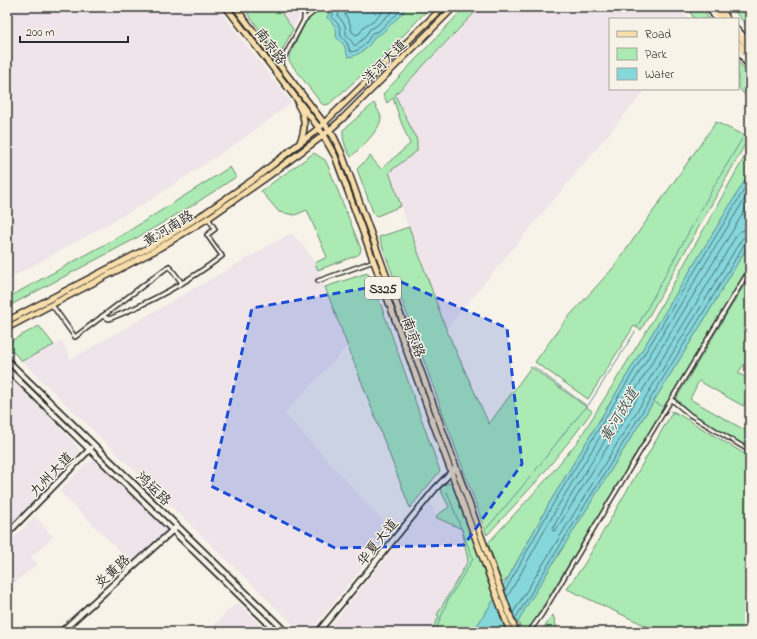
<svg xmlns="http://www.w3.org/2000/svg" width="757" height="639" viewBox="0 0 757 639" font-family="'Indie Flower','LXGW WenKai TC',sans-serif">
  <rect width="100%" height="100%" fill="#f7f3e8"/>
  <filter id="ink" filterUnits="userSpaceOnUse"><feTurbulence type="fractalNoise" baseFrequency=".025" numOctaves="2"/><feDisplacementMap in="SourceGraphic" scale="8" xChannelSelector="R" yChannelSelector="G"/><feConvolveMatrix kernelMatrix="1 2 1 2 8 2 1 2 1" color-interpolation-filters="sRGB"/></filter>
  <g filter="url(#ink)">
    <g fill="#eee4ea">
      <path d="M7,7H217L291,103L244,138L149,201L7,280Z"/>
      <path d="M243,7H306L302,11L282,51L276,52Z"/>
      <path d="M480,7H681L688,19H610V89H646L446,329L388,172L417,150V140L394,96Z"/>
      <path d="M291,233L305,247L315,263L348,346L284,413L392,531L310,632L300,631L38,377L22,361L62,341L71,359Z"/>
      <path d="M7,375L53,421L76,445L79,450V453L7,528Z"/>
      <path d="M93,460L96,461L167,530L133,564L59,491L86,464Z"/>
      <path d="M430,503L437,518L462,529L468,561L438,614L439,616L431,632H326Z"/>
      <path d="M35,516L53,537L31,557L37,564L7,589V545Z"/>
      <path d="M237,602L268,632H207Z"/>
    </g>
    <g fill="#abebb3" stroke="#6b8b6f">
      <path d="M243,7H277L293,29L282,51L276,52Z"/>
      <path d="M323,7H430L387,53L329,104L324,105L321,103L289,61V57L306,21Z"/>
      <path d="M465,7H480L395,95L417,140V151L389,172L401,206L377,216L374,215L357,169L370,156L381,169L410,144L400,119L393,98L387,103L383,94Z"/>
      <path d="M688,7H702L709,19H694Z"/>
      <path d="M731,7H750V30Z"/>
      <path d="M738,60L750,79V101L738,87Z"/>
      <path d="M374,103C376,107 380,113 381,117C382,129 359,149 351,157C346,150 342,138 343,130Z"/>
      <path d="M716,122L747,137V141L641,330L634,326L588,399L535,362L564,322L614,267Z"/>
      <path d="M750,147V172L550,502L508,578L502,583L488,543L544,482L578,441L650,325Z"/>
      <path d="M314,153L325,160L328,166L361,249L360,253L358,255L318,270L315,263L327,257L307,210L295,215L279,212L261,191Z"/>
      <path d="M230,167L236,177L193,205L133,240L7,307V298L124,234Z"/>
      <path d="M409,227L446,329L489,424L531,367L592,411L576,433L536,482L487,535L379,237Z"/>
      <path d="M750,242V265L728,303L539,613L527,632H523L518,622L526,607L704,320Z"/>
      <path d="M367,273L371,277L440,471L410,508L325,287Z"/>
      <path d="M750,275V366L745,363L738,373L750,380V394L743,406L699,381L690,399L750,433V449L692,414L676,399Z"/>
      <path d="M39,326L54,345L22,361L7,346V343Z"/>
      <path d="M673,411L750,457V632H656L655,630L567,589L585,563Z"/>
      <path d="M450,483L453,485L495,598L473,632H431L439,616L437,615L468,561L462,529L437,518L436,516L449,507L440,489L445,484Z"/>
      <path d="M553,615L558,632H541Z"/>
    </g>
    <g fill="#85d7dc" stroke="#619295">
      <path d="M331,7H403L404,12L381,34L375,36C371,46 358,57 348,57L344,45L336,37C338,29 334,23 327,18Z"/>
      <path d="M750,172V242L704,320L526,607L513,632H473L508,578L550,502Z"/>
    </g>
    <path fill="#f7f3e8" d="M502,583L518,627L515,632H506L493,598Z"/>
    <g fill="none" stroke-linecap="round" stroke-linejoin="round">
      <g stroke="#4f7072" stroke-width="1">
        <path d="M335,7L332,17L338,24L340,28L341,36L347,43L350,51L352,52C362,50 368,41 372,33L379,31L397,14L400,11L399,7"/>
        <path d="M340,7L338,16L345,25L346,34L355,46L365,37L369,30L376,26L394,10V7"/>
        <path d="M346,7L345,14L350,24L352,32L356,35L360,33L364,26L373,21L388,7"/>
        <path d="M750,202L563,509L553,528V531L556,530L691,312L736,236L741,231L750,229"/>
        <path d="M505,591L553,504L750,180"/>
        <path d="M507,597L516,582L558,506L750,190"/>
        <path d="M513,613L696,315L741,240L745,236L750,235"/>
        <path d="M515,619L700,318L745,243L750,240"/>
      </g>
      <g stroke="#619295" stroke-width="1">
        <path d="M637,327L714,186L742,139"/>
        <path d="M534,367L587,406"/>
        <path d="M653,401L663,407"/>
        <path d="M670,411L677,415"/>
        <path d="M535,471L565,432L589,404L635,332"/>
        <path d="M487,528L532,475"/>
        <path d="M435,632L448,600L473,559L447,492"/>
      </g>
      <defs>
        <g id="street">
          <path d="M304,20L319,7"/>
          <path d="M280,65L304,20V12L301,7"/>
          <path d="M318,281L374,261"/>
          <path d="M52,305L75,337L169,266L182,283"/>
          <path d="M102,316L109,319C149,303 188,282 222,256L207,235L215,229L208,218"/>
          <path d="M672,400L690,415L750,451"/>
          <path d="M529,632L542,614L750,269"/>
        </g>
        <g id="secondary">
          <path d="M709,7L716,19"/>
          <path d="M738,30L750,44"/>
          <path d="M738,50L750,68"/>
          <path d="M7,360L286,632"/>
          <path d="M7,369L277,632"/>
          <path d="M7,534L91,448"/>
          <path d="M61,632L175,528"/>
          <path d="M318,632L435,489L455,468"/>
        </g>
        <g id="primary">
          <path d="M226,7L319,128L335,156L510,632"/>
          <path d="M235,7L324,123L334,137L342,154L516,632"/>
          <path d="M298,105C306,117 306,129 300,142"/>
          <path d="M7,321L152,246L205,213L257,177L319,128L443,7"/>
          <path d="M7,328L154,251L210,217L267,177L324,135L342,119L454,7"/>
        </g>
        <g id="highway">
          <path d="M713,7L721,19"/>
          <path d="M720,7L727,19"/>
          <path d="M738,34L750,49"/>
          <path d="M738,43L750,57"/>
        </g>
      </defs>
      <use href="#street" stroke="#2b2b2b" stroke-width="6"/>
      <use href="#secondary" stroke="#2b2b2b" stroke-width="8"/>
      <use href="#primary" stroke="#2b2b2b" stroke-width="8"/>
      <use href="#highway" stroke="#2b2b2b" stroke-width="8"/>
      <use href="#street" stroke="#f7f3e8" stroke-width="3"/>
      <use href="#secondary" stroke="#f7f3e8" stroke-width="4.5"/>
      <use href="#primary" stroke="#f8deab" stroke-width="5"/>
      <use href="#highway" stroke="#f8deab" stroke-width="5.5"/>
    </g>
  </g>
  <path fill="#1d4ed8" fill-opacity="0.2" stroke="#1d4ed8" stroke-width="3" stroke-dasharray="8 5" stroke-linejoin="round" d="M401,282L507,328L522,464L464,545L335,548L211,486L252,308Z"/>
  <g text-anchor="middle" stroke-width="3" stroke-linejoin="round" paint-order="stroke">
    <rect fill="#f7f3e8" stroke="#686764" stroke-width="1" x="365" y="277" width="36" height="22" rx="3"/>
    <g font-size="13" font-weight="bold" fill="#2b2b2b">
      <text x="383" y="293">S325</text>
    </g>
    <g font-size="14" fill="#2b2b2b" stroke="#f7f3e8">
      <text transform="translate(271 46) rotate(52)" y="5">南京路</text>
      <text transform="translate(384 61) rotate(-45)" y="5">洋河大道</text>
      <text transform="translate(168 228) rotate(-31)" y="5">黄河南路</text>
      <text transform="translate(414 337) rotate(70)" y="5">南京路</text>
      <text transform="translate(51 474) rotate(-46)" y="5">九州大道</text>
      <text transform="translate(154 488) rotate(44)" y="5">鸿运路</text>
      <text transform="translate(377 542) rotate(-51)" y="5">华夏大道</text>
      <text transform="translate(112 571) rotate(-42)" y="5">炎黄路</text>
    </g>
    <g font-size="15" font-style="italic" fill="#425657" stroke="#f7f3e8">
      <text transform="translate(619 415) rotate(-59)" y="5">黄河故道</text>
    </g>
  </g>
  <rect width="757" height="639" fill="none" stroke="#f7f3e8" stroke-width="24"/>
  <rect x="12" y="12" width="733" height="615" fill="none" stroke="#2b2b2b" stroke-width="1.5" filter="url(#ink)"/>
  <rect x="609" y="18" width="130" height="72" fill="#f7f3e8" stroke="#a5a39c"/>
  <rect x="617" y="31" width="20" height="6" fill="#f8deab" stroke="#a5a39c"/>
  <text x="645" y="38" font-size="12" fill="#2b2b2b">Road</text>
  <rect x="617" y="48" width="20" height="12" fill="#abebb3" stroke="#a5a39c"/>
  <text x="645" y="58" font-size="12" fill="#2b2b2b">Park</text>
  <rect x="617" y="68" width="20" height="12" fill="#85d7dc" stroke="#a5a39c"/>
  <text x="645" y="78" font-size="12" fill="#2b2b2b">Water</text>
  <path d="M20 36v6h108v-6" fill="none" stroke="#2b2b2b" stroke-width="2"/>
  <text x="26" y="36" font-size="12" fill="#2b2b2b" stroke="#f7f3e8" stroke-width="3" paint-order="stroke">200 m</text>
</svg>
